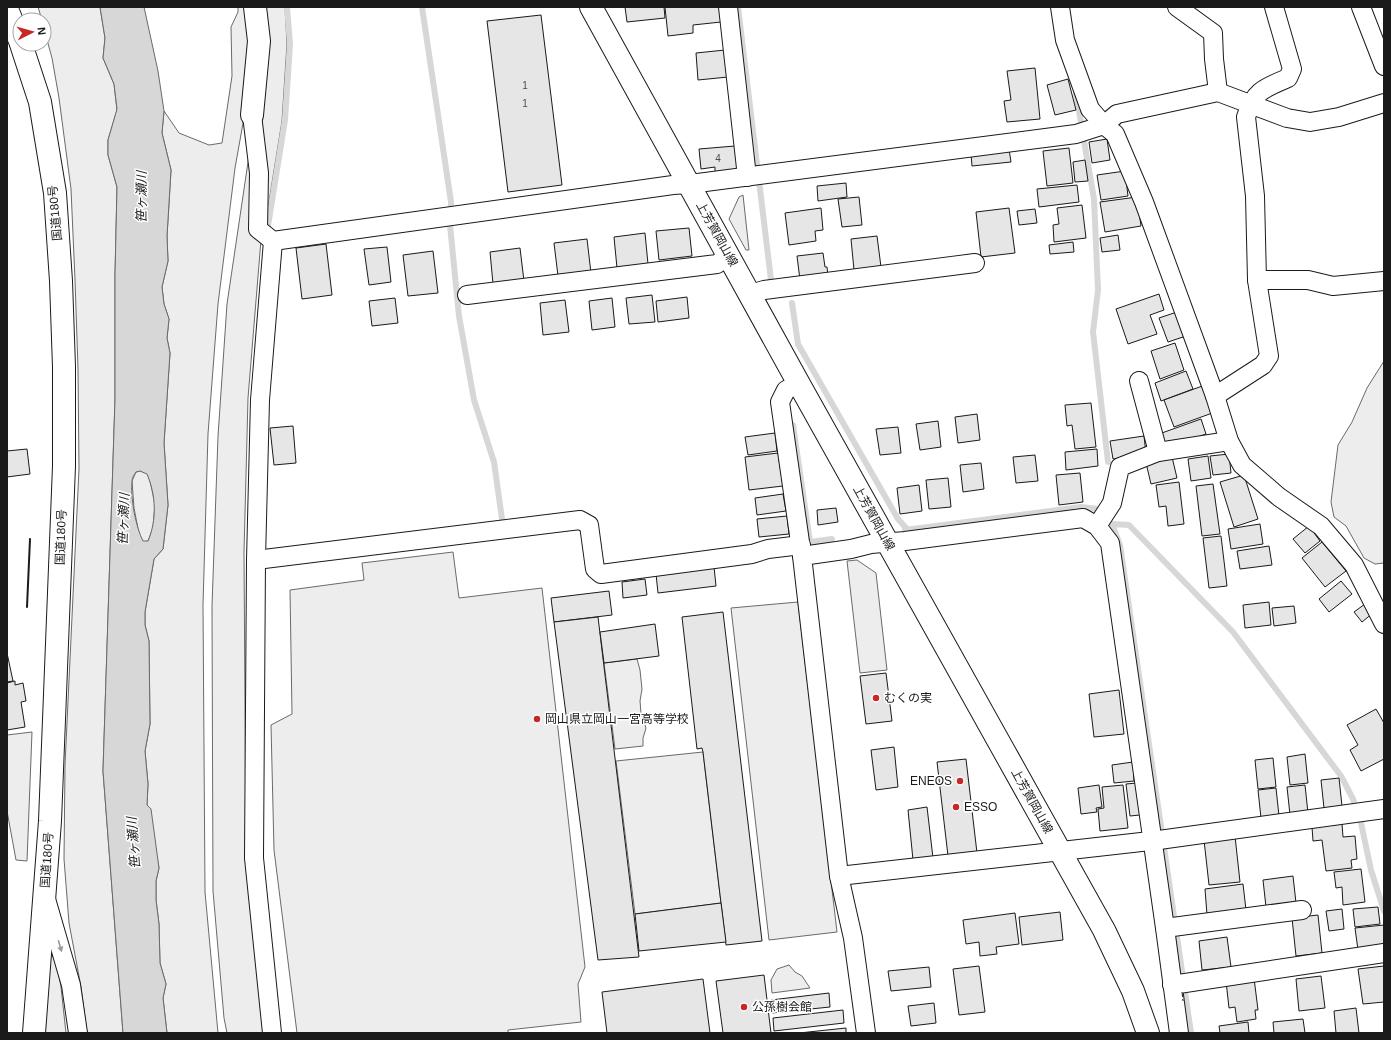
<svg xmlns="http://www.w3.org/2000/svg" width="1391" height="1040" viewBox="0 0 1391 1040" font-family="Arial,'Noto Sans JP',sans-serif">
  <rect width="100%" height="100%" fill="#fff"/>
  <g fill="#ededed" stroke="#6a6a6a">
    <path d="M38,7H100L105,38L103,58L114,84L117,110L108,140V155L117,187L115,275V399L103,771L123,1033H87L81,987L69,923L64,859L65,765L79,469L78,369L75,280L71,189L59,98L52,58L44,29V20H42Z"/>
    <path d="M238,7H249L245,112L235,168L218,304L208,434L203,605L205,892L218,1033H167L163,998L166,984L160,963L159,924L156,900V881L159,868L147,805L148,784L145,751L150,724L149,641L145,625V612L154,559L163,549L168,505L164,443L170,353L167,338L169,319L164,304L162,287L168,261L167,236L171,170L162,133L164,111L179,133L209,145L222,143L232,76L231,27L238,12Z"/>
    <path d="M258,7H285L287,44L282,121L267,214L264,223Z"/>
    <path d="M251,142L261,240L248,398L244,552L246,859L264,1033H227L224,1018L213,891L212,606L218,436L227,304Z"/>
    <path d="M743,195L749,250H746L729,219L739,197Z"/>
    <path d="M1384,361V563L1375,564L1364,558L1346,526L1334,517L1331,502L1338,445L1352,422L1367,388Z"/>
    <path d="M140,471L147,473L150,481L155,504L153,528L148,541L143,542L139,534L134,508L132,481L136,472Z"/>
    <path d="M453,552L459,598L542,588L585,967L578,984L581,1022L508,1030V1033H297L274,850L271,725L292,714L290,590L364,580L362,563Z"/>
    <path d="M857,560L876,573L887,670L860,673L847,561Z"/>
    <path d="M798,602L837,932L769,940L731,608Z"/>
    <path d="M637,659L640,670L642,689L640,701L641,713L646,728L643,738V746L615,749L604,663Z"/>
    <path d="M32,732L27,861L16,860L7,811V735Z"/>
    <path d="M703,752L721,903L635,914L616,761Z"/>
    <path d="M49,949L57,965L61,987L66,1033H43Z"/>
    <path d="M789,965L795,972L802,976L810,988L772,993L771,980L777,969Z"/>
  </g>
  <path fill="#d7d7d7" stroke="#6a6a6a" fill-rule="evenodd" d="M100,7H144L158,71L164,111L162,133L171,170L167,236L168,261L162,287L164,304L169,319L167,338L170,353L164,443L168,505L163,549L154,559L145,612V625L149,641L150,724L145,751L148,784L147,805L151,809L159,868L156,881V900L159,924L160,963L166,984L163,998L167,1033H123L103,771L115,399V275L117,187L108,155V140L117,109L114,84L103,58L105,38ZM140,471L147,474C156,495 157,520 148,541H143C136,528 130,497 132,481C132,478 134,475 136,472Z"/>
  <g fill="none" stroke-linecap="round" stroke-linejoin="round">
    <g stroke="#d7d7d7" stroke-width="6">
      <path d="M422,7L451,202L450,225L459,316L474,400L494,462L502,519"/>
      <path d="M738,7L771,280"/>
      <path d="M1076,94L1081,122"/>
      <path d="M1084,141L1094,199L1098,290L1093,332L1108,462"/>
      <path d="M267,232L285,120L290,44L287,7"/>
      <path d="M792,303L798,344L898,519L908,530"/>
      <path d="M793,425L810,542L832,539"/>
      <path d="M905,530L1081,507L1098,509"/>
      <path d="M810,542L811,554"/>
      <path d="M1191,1033L1120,545L1112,524L1129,525L1233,632L1341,776L1353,799L1361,823L1371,870L1384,911"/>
    </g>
  </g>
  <g fill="#e6e6e6" stroke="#1a1a1a">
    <path d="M625,7H664L665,18L627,22Z"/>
    <path d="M665,7H719L721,22L693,25V33L668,36Z"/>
    <path d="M541,15L562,185L508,192L487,21Z"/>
    <path d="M725,50L728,77L698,80L696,53Z"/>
    <path d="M1035,68L1040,119L1007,122L1004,101L1011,100L1007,71Z"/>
    <path d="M1068,79L1076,110L1055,115L1047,85Z"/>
    <path d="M1107,139L1110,160L1092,163L1089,142Z"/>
    <path d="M735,146L738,172L715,175V167L701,169L699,149Z"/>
    <path d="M1069,148L1073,183L1047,186L1043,151Z"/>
    <path d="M1009,149L1011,162L972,166L971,154Z"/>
    <path d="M1085,160L1088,181L1075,182L1073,162Z"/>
    <path d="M1125,171L1128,196L1101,200L1097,175Z"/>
    <path d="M846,183L847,197L818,201L817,186Z"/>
    <path d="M1077,185L1079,202L1039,207L1037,189Z"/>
    <path d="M859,197L862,225L842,227L838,199Z"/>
    <path d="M1137,197L1141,226L1105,232L1100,202Z"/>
    <path d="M1082,205L1086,238L1054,242L1053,225L1059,224L1057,208Z"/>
    <path d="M821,208L823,230L815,231L816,241L789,245L785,213Z"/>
    <path d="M1009,208L1015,253L981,257L976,212Z"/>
    <path d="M1035,209L1037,223L1019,225L1017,211Z"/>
    <path d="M689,228L692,256L659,260L656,231Z"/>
    <path d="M645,233L648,264L617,268L614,237Z"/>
    <path d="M1118,235L1120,250L1102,252L1100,238Z"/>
    <path d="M877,236L881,267L854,270L851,239Z"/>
    <path d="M587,239L591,273L558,276L554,243Z"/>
    <path d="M1073,242L1074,252L1050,254L1049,245Z"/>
    <path d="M326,244L332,295L302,299L296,248Z"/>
    <path d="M387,247L391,282L369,285L364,249Z"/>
    <path d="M520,248L524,281L493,284L490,252Z"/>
    <path d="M433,251L438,293L408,296L403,255Z"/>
    <path d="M823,253L825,267H827L828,276L800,280L797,256Z"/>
    <path d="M1159,294L1164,310L1150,315L1157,334L1128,344L1116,309Z"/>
    <path d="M652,295L655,322L629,324L626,298Z"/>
    <path d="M687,297L689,318L658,322L656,301Z"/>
    <path d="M395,298L398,323L372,326L369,301Z"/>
    <path d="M612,298L615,327L592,330L589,301Z"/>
    <path d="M565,300L569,332L543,335L540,303Z"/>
    <path d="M1177,312L1186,336L1168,342L1159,318Z"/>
    <path d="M1175,343L1184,370L1160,379L1151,351Z"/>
    <path d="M1186,371L1193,389L1161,401L1155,383Z"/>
    <path d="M1205,385L1215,412L1174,427L1164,400Z"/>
    <path d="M1091,403L1096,447L1075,449L1072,425L1067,426L1065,405Z"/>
    <path d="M977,414L980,440L958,443L955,417Z"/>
    <path d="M1201,419L1206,434L1164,449L1159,434Z"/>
    <path d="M938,421L941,447L920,450L916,424Z"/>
    <path d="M293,426L296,463L274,465L270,428Z"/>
    <path d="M898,427L901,453L880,455L876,429Z"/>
    <path d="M775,433L777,451L748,455L745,437Z"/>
    <path d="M1144,436L1146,454L1113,459L1110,441Z"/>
    <path d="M27,449L30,474L7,477V451Z"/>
    <path d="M1097,449L1098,466L1066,470L1065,452Z"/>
    <path d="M778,453L783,486L749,490L745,457Z"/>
    <path d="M1229,454L1231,473L1213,475L1210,456Z"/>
    <path d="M1035,455L1038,481L1016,483L1013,457Z"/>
    <path d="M1208,456L1211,478L1191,481L1188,459Z"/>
    <path d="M1172,457L1177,478L1151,484L1146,463Z"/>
    <path d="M981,463L984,489L963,492L960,465Z"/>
    <path d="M1080,473L1083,502L1059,505L1056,475Z"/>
    <path d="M1244,475L1258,519L1234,527L1220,482Z"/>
    <path d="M948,478L951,507L929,509L926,480Z"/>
    <path d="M1179,482L1184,524L1168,526L1166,506L1159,507L1156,485Z"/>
    <path d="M1213,484L1220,534L1202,536L1196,486Z"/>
    <path d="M919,485L922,511L900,514L897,488Z"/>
    <path d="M783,494L786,511L757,515L755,498Z"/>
    <path d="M836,508L838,522L818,525L817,510Z"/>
    <path d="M787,516L789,534L759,537L757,519Z"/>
    <path d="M1260,524L1263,544L1231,549L1228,529Z"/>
    <path d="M1309,526L1320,541L1305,553L1293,539Z"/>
    <path d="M1221,536L1227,586L1209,588L1203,538Z"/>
    <path d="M1322,542L1346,571L1325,587L1302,558Z"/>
    <path d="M1269,546L1272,565L1240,569L1237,551Z"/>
    <path d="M714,567L716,586L658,593L656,574Z"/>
    <path d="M645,579L647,595L623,598L622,582Z"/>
    <path d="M1341,581L1352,594L1329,612L1319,599Z"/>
    <path d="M609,591L612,615L554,622L551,598Z"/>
    <path d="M1269,602L1271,625L1245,628L1243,605Z"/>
    <path d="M1365,604L1373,613L1362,622L1354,612Z"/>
    <path d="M1294,606L1296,623L1274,626L1272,608Z"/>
    <path d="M723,612L762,941L726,945L703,752L702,748L697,749L682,617Z"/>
    <path d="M598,617L639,957L598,960L554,622Z"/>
    <path d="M655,624L659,656L604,663L600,632Z"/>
    <path d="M7,653L13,681L7,682Z"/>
    <path d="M886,673L892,721L866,724L860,676Z"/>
    <path d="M15,681V685L23,683L26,701L21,702L25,727L7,730V683Z"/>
    <path d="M1119,690L1124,734L1094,737L1089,694Z"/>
    <path d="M1376,709L1384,723V759L1361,771L1350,750L1358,745L1347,725Z"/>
    <path d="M894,747L898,787L876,790L871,750Z"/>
    <path d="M1305,754L1308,783L1290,785L1287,757Z"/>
    <path d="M1273,758L1276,787L1258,789L1255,760Z"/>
    <path d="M966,759L977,853L948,856L937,762Z"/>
    <path d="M1133,762L1134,781L1114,783L1112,765Z"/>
    <path d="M1339,778L1342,806L1324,808L1321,780Z"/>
    <path d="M1137,783L1140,815L1130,816L1126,784Z"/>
    <path d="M1099,785L1102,807L1096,808L1097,812L1081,814L1078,788Z"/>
    <path d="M1123,785L1128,828L1100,831L1098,809L1104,808L1102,787Z"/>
    <path d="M1305,785L1308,813L1290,815L1287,787Z"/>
    <path d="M1276,788L1279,816L1261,818L1258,790Z"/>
    <path d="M927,807L933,858L913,860L908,810Z"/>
    <path d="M1342,824L1343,837L1355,836L1357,859L1351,860L1352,868L1326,871L1322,840L1313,841L1312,827Z"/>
    <path d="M1235,836L1240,882L1209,885L1204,840Z"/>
    <path d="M1361,869L1365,902L1343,905L1342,887L1336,888L1334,872Z"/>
    <path d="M1293,876L1296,903L1266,907L1263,880Z"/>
    <path d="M1243,884L1246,910L1207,915L1205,889Z"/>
    <path d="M721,903L726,942L639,951L635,914Z"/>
    <path d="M1378,907L1380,924L1355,927L1353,909Z"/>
    <path d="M1342,909L1344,929L1329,931L1326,911Z"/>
    <path d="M1060,912L1063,940L1022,945L1019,917Z"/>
    <path d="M1015,913L1019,944L996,947L997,954L980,956L979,942L966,944L963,920Z"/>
    <path d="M1318,915L1322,953L1296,956L1292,918Z"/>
    <path d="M1384,925V947L1358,950L1355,928Z"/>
    <path d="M1227,937L1231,967L1202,970L1199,941Z"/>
    <path d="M979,966L985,1012L959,1015L953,969Z"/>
    <path d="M1384,966V1002L1363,1004L1358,969Z"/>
    <path d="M929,967L931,987L891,991L888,971Z"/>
    <path d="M764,975L771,1033H723L716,981Z"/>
    <path d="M1321,976L1325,1008L1299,1011L1296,979Z"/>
    <path d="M1254,978L1258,1010H1255L1256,1019L1237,1022L1235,1007L1229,1008L1226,981Z"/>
    <path d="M703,979L710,1033H607L602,992Z"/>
    <path d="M829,993L830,1007L772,1013L771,1000Z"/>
    <path d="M934,1003L936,1023L911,1026L908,1006Z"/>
    <path d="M1356,1008L1359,1033H1336L1334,1011Z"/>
    <path d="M843,1010L844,1023L774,1031L773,1018Z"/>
    <path d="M1303,1019L1305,1033H1274L1273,1022Z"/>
    <path d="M1248,1022L1249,1033H1220L1219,1026Z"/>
    <path d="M846,1028V1033H799Z"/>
  </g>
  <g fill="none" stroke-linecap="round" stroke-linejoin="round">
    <defs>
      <g id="street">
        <path d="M728,7L747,177"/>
        <path d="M1060,7L1065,40L1090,109L1104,125L1115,134L1144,202L1215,396L1229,441L1242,465L1279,497L1321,526L1354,565L1384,624"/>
        <path d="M1177,7L1213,33L1214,59L1218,92"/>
        <path d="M1361,7L1384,66"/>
        <path d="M252,115L259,173L258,229L273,241L673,185L690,184L1076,134L1104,125L1117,114L1218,92L1287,118L1310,122L1339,117L1384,103"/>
        <path d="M1257,280H1308L1333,286L1384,281"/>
        <path d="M750,294L764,290L975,263"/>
        <path d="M467,295L717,264L729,255"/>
        <path d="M1139,381L1158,452"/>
        <path d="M799,384L786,390L780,402L802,556"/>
        <path d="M1215,396L1263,365L1269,356L1257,280L1255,196L1246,117C1254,91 1264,88 1288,78L1292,69L1274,7"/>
        <path d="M1097,526L1112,503L1120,467L1158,452L1229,441"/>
        <path d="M256,560L580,520L589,525L595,569L601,574L752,554L768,549L801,545"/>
        <path d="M839,876L1159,840L1384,809"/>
        <path d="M46,899L71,985L78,1033"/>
        <path d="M1165,928L1302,910"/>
        <path d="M1172,985L1384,953"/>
        <path d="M272,1033L254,858L256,560L260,400L273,241"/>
        <path d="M866,1033L853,938L839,876L802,556L851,549L871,544L905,541L1083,518L1097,526L1110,543L1165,928L1179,1033"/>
      </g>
      <g id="secondary">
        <path d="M591,7L799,384L1104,930L1133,991L1148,1033"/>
        <path d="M252,115L259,41L255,7"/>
      </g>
      <g id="highway">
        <path d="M7,9L20,41"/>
        <path d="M21,44L40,102L55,193L61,281L64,367V466L50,821L34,1033"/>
      </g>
    </defs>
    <use href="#street" stroke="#1a1a1a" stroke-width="20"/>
    <use href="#secondary" stroke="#1a1a1a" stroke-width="24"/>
    <use href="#highway" stroke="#1a1a1a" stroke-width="24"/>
    <use href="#street" stroke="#fff" stroke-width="18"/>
    <use href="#secondary" stroke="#fff" stroke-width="22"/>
    <use href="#highway" stroke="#fff" stroke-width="22"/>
    <path stroke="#1a1a1a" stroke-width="1" stroke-dasharray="5 2" stroke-linecap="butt" d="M1182,992L1183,1001"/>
    <path stroke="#1a1a1a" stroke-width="2" d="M27,607L30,539"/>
  </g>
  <defs><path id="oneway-solid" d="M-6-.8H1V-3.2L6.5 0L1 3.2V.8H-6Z"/></defs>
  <use fill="#989898" href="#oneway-solid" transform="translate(60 946) rotate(74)"/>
  <g fill="#c62828" stroke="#fff" stroke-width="1.5">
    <circle cx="876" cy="698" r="4"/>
    <circle cx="537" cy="719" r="4"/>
    <circle cx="960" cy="781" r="4"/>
    <circle cx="956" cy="807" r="4"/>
    <circle cx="744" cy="1007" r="4"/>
  </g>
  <g text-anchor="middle" stroke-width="3" stroke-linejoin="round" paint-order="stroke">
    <g font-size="10" fill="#4d4d4d">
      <text x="525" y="89">1</text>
      <text x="525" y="107">1</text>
      <text x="718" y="162">4</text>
    </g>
    <g font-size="12" fill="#1a1a1a" stroke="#fff">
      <text transform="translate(55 213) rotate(-95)" y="4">国道180号</text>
      <text transform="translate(717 234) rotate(61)" y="4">上芳賀岡山線</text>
      <text transform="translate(874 518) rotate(61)" y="4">上芳賀岡山線</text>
      <text transform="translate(61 537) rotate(-88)" y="4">国道180号</text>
      <text transform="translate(1032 801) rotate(61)" y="4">上芳賀岡山線</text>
      <text transform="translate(47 860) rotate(-86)" y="4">国道180号</text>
    </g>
    <g font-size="12" fill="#1a1a1a" stroke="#fff" text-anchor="start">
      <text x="884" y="702">むくの実</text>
      <text x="545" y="723">岡山県立岡山一宮高等学校</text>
      <text x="952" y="785" text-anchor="end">ENEOS</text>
      <text x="964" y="811">ESSO</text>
      <text x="752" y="1011">公孫樹会館</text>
    </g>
    <g font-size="13" font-style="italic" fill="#1a1a1a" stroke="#fff">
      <text transform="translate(141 197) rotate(-90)" y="5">笹ヶ瀬川</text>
      <text transform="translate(123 519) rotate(-88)" y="5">笹ヶ瀬川</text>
      <text transform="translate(133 843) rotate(-94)" y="5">笹ヶ瀬川</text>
    </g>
  </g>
  <rect width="1391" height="1040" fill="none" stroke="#1a1a1a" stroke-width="16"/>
  <g transform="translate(32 32) rotate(84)"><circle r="19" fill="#ffffff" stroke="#a3a3a3"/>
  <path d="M0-3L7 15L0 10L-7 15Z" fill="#c62828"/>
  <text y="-6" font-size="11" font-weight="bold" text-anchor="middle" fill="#1a1a1a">N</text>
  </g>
</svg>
